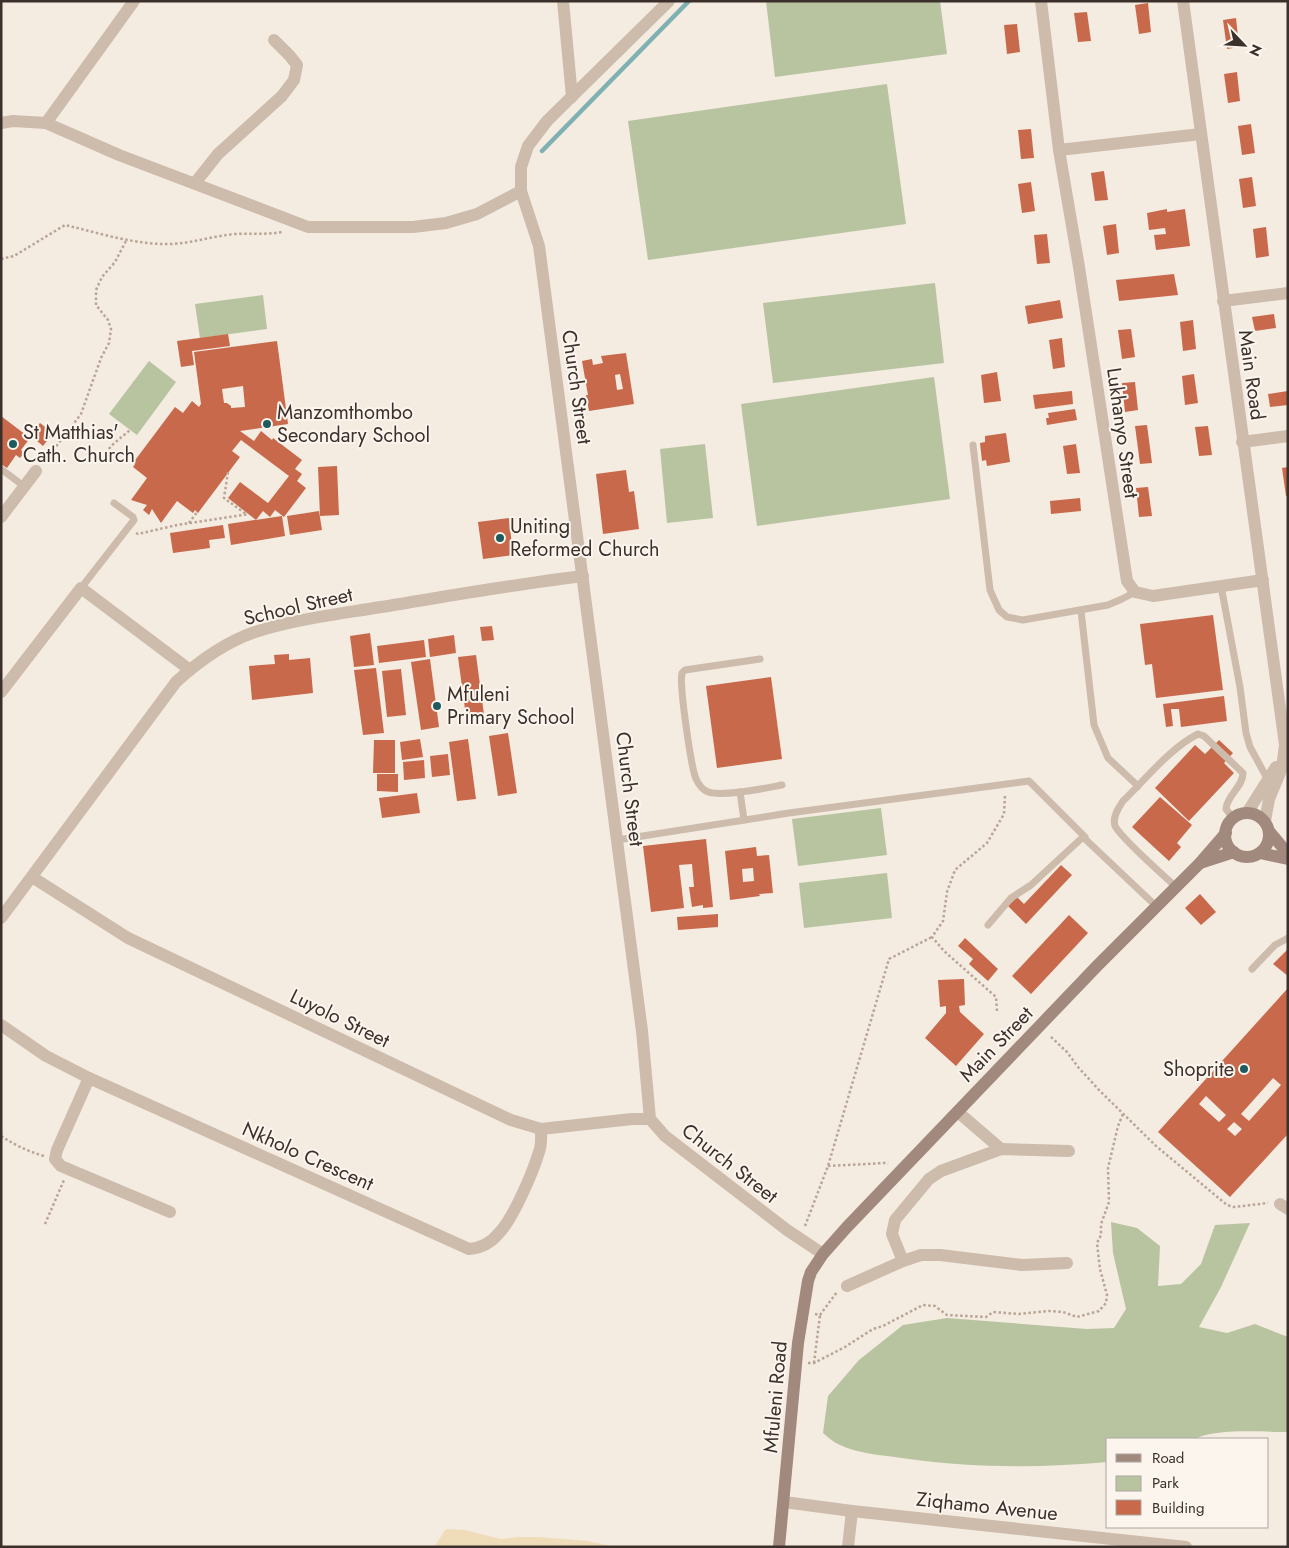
<svg xmlns="http://www.w3.org/2000/svg" width="1289" height="1548" viewBox="0 0 1289 1548" font-family="Jost,sans-serif">
  <rect width="100%" height="100%" fill="#f4ebe1"/>
  <g fill="#b8c4a0">
    <path d="M766,1H940L947,54L775,77Z"/>
    <path d="M887,84L906,224L648,260L628,121Z"/>
    <path d="M935,283L944,363L773,383L763,303Z"/>
    <path d="M263,295L267,329L200,338L195,304Z"/>
    <path d="M149,361L176,382L137,435L109,414Z"/>
    <path d="M934,377L950,499L757,526L741,404Z"/>
    <path d="M705,444L713,518L667,523L660,449Z"/>
    <path d="M881,808L887,855L798,866L792,819Z"/>
    <path d="M887,873L892,918L804,928L799,883Z"/>
    <path d="M1111,1222L1137,1228L1160,1246L1158,1286L1181,1284L1201,1264L1215,1225L1250,1223L1221,1287L1199,1327L1227,1333L1255,1324L1288,1337V1432C1263,1432 1216,1428 1195,1439H1108V1462C1041,1468 976,1468 909,1459C886,1455 860,1455 838,1444C833,1442 828,1437 823,1433L828,1396L859,1360L903,1325L947,1318L1087,1329L1114,1328L1126,1309L1113,1253Z"/>
  </g>
  <path fill="#efdcb8" d="M446,1529L465,1530L501,1539L519,1537H538L588,1541L616,1547H434Z"/>
  <g fill="none" stroke-linecap="round" stroke-linejoin="round">
    <path stroke="#7fb0b2" stroke-width="4.5" d="M542,151L689,1"/>
  </g>
  <g fill="#c8694b" fill-rule="evenodd">
    <path d="M1148,3L1151,32L1139,34L1135,5Z"/>
    <path d="M1087,12L1091,41L1078,42L1074,13Z"/>
    <path d="M1236,18L1239,47L1227,49L1223,20Z"/>
    <path d="M1017,24L1020,52L1007,54L1004,25Z"/>
    <path d="M1237,72L1240,101L1228,103L1224,74Z"/>
    <path d="M1251,124L1255,153L1242,155L1238,126Z"/>
    <path d="M1031,129L1034,158L1021,159L1018,130Z"/>
    <path d="M1104,171L1108,200L1095,201L1091,173Z"/>
    <path d="M1252,177L1256,206L1243,208L1239,179Z"/>
    <path d="M1031,182L1035,211L1022,213L1018,184Z"/>
    <path d="M1167,209V212L1185,209L1190,246L1156,250L1154,235L1166,234L1165,228L1149,230L1147,213Z"/>
    <path d="M1116,224L1119,253L1107,255L1103,226Z"/>
    <path d="M1266,227L1269,256L1256,258L1253,229Z"/>
    <path d="M1047,234L1050,263L1037,264L1034,235Z"/>
    <path d="M1174,274L1178,295L1119,301L1116,280Z"/>
    <path d="M1060,300L1063,318L1028,324L1025,306Z"/>
    <path d="M1274,314L1276,328L1255,331L1252,317Z"/>
    <path d="M1193,320L1196,349L1183,351L1180,322Z"/>
    <path d="M1131,329L1135,357L1122,359L1118,330Z"/>
    <path d="M228,334L230,346L192,351L194,365L181,367L177,341Z"/>
    <path d="M1062,338L1065,367L1053,369L1049,340Z"/>
    <path d="M277,341L288,424L240,431L254,441L261,431L272,440L273,438L302,460L295,469L302,474L297,481L306,488L284,517L275,510L270,517L263,511L256,520L228,498L240,482L268,503L289,476L241,440L232,451L240,457L198,513L195,510L193,513L177,501L161,523L152,509L149,515L143,510L147,505L131,500L147,478L133,467L135,464L133,463L175,407L183,413L192,401L199,407L201,404L194,352ZM243,386L245,407L231,408V406L227,403H224L222,389Z"/>
    <path d="M626,353L634,404L589,411L586,395H588L582,361L592,359L593,365L603,363L601,356ZM620,374L623,389L617,390L615,375Z"/>
    <path d="M997,372L1001,401L984,403L981,375Z"/>
    <path d="M1194,374L1198,403L1185,405L1182,376Z"/>
    <path d="M1135,382L1138,410L1125,412L1122,383Z"/>
    <path d="M1072,391L1073,404L1035,409L1033,395Z"/>
    <path d="M1288,391V405L1270,407L1268,394Z"/>
    <path d="M1075,409L1077,420L1047,425L1046,418H1049L1048,413Z"/>
    <path d="M1,416L30,438L21,450L24,453L20,458L16,455L7,468L1,464Z"/>
    <path d="M40,423L53,433L43,446L30,435Z"/>
    <path d="M1147,425L1152,463L1140,464L1135,426Z"/>
    <path d="M1208,426L1212,455L1199,456L1195,427Z"/>
    <path d="M1006,433L1010,462L987,466L986,460L982,461L980,443L985,442V436Z"/>
    <path d="M1076,444L1080,473L1067,474L1063,446Z"/>
    <path d="M337,466L339,515L320,516L318,467Z"/>
    <path d="M1288,467V496H1286L1282,468Z"/>
    <path d="M626,470L629,492L634,491L639,529L603,534L596,474Z"/>
    <path d="M1148,487L1152,516L1139,517L1136,488Z"/>
    <path d="M1080,498L1081,511L1051,514L1050,501Z"/>
    <path d="M319,511L322,530L290,535L287,516Z"/>
    <path d="M282,516L285,536L231,545L228,524Z"/>
    <path d="M509,518L513,555L483,559L478,522Z"/>
    <path d="M223,525L225,538L209,540L210,548L173,553L170,533Z"/>
    <path d="M1213,615L1223,690L1156,698L1152,664L1145,665L1140,624Z"/>
    <path d="M492,626L494,640L482,641L480,627Z"/>
    <path d="M370,633L374,665L354,667L350,636Z"/>
    <path d="M454,635L456,653L430,657L428,639Z"/>
    <path d="M424,640L426,657L379,663L377,646Z"/>
    <path d="M289,654V660L310,658L313,693L252,700L249,666L275,664L274,655Z"/>
    <path d="M476,655L485,722L467,724L458,657Z"/>
    <path d="M430,659L439,727L421,730L411,662Z"/>
    <path d="M376,668L384,733L363,735L354,670Z"/>
    <path d="M401,669L406,715L387,717L382,671Z"/>
    <path d="M771,677L782,759L717,768L706,686Z"/>
    <path d="M1224,696L1227,721L1181,727L1179,709H1171L1173,726L1166,727L1163,704Z"/>
    <path d="M508,733L517,793L498,796L489,736Z"/>
    <path d="M420,739L423,757L402,760L400,742Z"/>
    <path d="M468,739L476,799L457,801L449,742Z"/>
    <path d="M374,740H395V773H373Z"/>
    <path d="M1219,740L1233,753L1224,763L1234,773L1189,821L1155,788L1195,745L1205,754Z"/>
    <path d="M448,754L450,775L432,777L430,756Z"/>
    <path d="M424,760L425,778L404,780L403,762Z"/>
    <path d="M377,774H398V792L377,791Z"/>
    <path d="M417,793L420,813L382,818L379,798Z"/>
    <path d="M1160,797L1192,825L1177,843L1181,847L1169,861L1132,827Z"/>
    <path d="M706,839L713,907L703,908V905L692,907L689,887H694L692,864L679,865L684,908L651,912L643,846Z"/>
    <path d="M756,847L757,856L769,855L773,893L759,894L760,896L730,900L725,851ZM753,868L754,881L743,882L742,869Z"/>
    <path d="M1061,865L1072,875L1026,924L1008,906L1017,897L1024,904Z"/>
    <path d="M1200,894L1216,912L1201,925L1185,908Z"/>
    <path d="M718,914V927L678,930L677,917Z"/>
    <path d="M1069,915L1088,933L1031,994L1012,976Z"/>
    <path d="M965,938L998,969L988,981L969,964L973,959L958,946Z"/>
    <path d="M1288,949V976L1273,964Z"/>
    <path d="M964,979L965,1005L959,1006L960,1012L984,1034L956,1066L925,1038L946,1013V1006L940,1007L938,980Z"/>
    <path d="M1288,988V1134L1230,1197L1158,1132ZM1273,1078L1281,1085L1249,1121L1241,1114ZM1206,1096L1226,1115L1219,1122L1199,1104ZM1234,1122L1242,1129L1235,1136L1227,1129Z"/>
  </g>
  <g fill="none" stroke-linecap="round" stroke-linejoin="round">
    <g stroke="#b9a596" stroke-width="2.5" stroke-dasharray="2.5 2.5" stroke-linecap="butt">
      <path d="M1,259L14,256L65,225C99,233 135,245 171,244C193,243 213,236 235,234C251,233 266,235 282,232"/>
      <path d="M106,453L111,446L130,430"/>
      <path d="M44,462L81,414L101,358L109,343L111,329L108,320L96,305V290L102,277L115,262L127,239"/>
      <path d="M228,472L224,498L246,514"/>
      <path d="M189,523L197,512"/>
      <path d="M136,533L138,534L177,525L249,514"/>
      <path d="M997,1011L996,997L944,951L932,937L943,921L947,892L955,870L987,843L1004,814L1005,795"/>
      <path d="M1051,1037L1067,1052L1078,1067L1099,1090L1156,1146L1227,1205L1234,1207L1268,1203"/>
      <path d="M1,1136C15,1145 27,1151 44,1156"/>
      <path d="M828,1166L885,1163L888,1164"/>
      <path d="M45,1224L64,1180"/>
      <path d="M805,1226L828,1166L889,959L932,937"/>
      <path d="M815,1314L820,1315L837,1292"/>
      <path d="M808,1363H814L845,1347L873,1329L883,1326L923,1305L935,1306L947,1315L986,1317L993,1312L1019,1314L1049,1311L1063,1312L1077,1317L1099,1311L1106,1303L1107,1295L1100,1269L1097,1243L1101,1235V1224L1109,1202L1108,1168L1118,1126L1123,1114"/>
      <path d="M814,1363L820,1315"/>
    </g>
    <g stroke="#cdbbac" stroke-width="7">
      <path d="M973,445L990,590L999,610L1007,617L1023,620L1108,605L1122,599L1135,592"/>
      <path d="M1,469L25,487"/>
      <path d="M1221,586L1240,687L1246,733L1250,747L1268,780"/>
      <path d="M81,588L134,520L133,517L114,503"/>
      <path d="M1081,611L1094,725L1108,758L1138,786"/>
      <path d="M760,659L685,670L682,673C679,684 691,767 696,779C698,783 702,789 706,791C718,798 766,788 782,785"/>
      <path d="M740,792L744,820"/>
      <path d="M617,840L789,813L1029,781L1085,837"/>
      <path d="M1175,886C1163,875 1121,838 1115,826C1112,817 1119,807 1123,801C1145,780 1170,748 1198,734L1204,736L1243,773C1243,787 1227,795 1226,809L1233,818"/>
      <path d="M988,925L1011,898L1031,885L1083,837L1156,906"/>
      <path d="M1252,969L1275,945L1288,938"/>
    </g>
    <g stroke="#cdbbac" stroke-width="12">
      <path d="M134,1L46,123L119,155L308,227H413L446,223L477,214L521,191"/>
      <path d="M563,1L572,97"/>
      <path d="M669,1L547,121L528,146L521,167V191L539,246L642,1031L650,1119L665,1136L787,1230L823,1254"/>
      <path d="M1041,1L1059,150L1079,267L1127,581L1135,592L1153,596L1263,580"/>
      <path d="M1183,1L1285,745L1282,768L1269,799L1265,821"/>
      <path d="M1,123L13,121L46,123"/>
      <path d="M1059,150L1201,134"/>
      <path d="M195,183L218,154L282,96L294,80L297,65L290,56L274,40"/>
      <path d="M1223,301L1288,293"/>
      <path d="M1242,442L1288,436"/>
      <path d="M1,517L36,471"/>
      <path d="M1,692L81,588L190,670"/>
      <path d="M1247,813L1276,767"/>
      <path d="M32,877L128,938L511,1120L541,1129L632,1119H650"/>
      <path d="M1,918L176,682C198,662 226,642 255,632C296,619 339,614 381,607C449,596 516,584 583,576"/>
      <path d="M1,1025L46,1056L89,1078L469,1249C481,1248 491,1243 499,1233C513,1219 533,1172 539,1152C542,1145 541,1137 541,1129"/>
      <path d="M89,1078L57,1150L55,1159L61,1166L170,1212"/>
      <path d="M958,1112L1001,1149"/>
      <path d="M1280,1204L1288,1209"/>
      <path d="M903,1261L892,1234L895,1220L929,1179L941,1171L1001,1149L1069,1151"/>
      <path d="M847,1286L903,1261L921,1255H940L1022,1265L1067,1263"/>
      <path d="M784,1502L852,1511L1186,1547"/>
      <path d="M848,1547L852,1511"/>
    </g>
    <g stroke="#a18a7d" stroke-width="12">
      <circle cx="1247" cy="835" r="22"/>
      <path d="M1269,831L1288,854"/>
      <path d="M1260,853L1288,859"/>
      <path d="M1200,863L1234,852"/>
      <path d="M779,1547L798,1343L808,1281L811,1272L823,1254L847,1227L1098,965L1200,863L1226,833"/>
    </g>
  </g>
  <g fill="#1f5a5e" stroke="#fbf5ee" stroke-width="2">
    <circle cx="267" cy="424" r="5"/>
    <circle cx="13" cy="444" r="5"/>
    <circle cx="500" cy="538" r="5"/>
    <circle cx="437" cy="706" r="5"/>
    <circle cx="1244" cy="1069" r="5"/>
  </g>
  <g text-anchor="middle" stroke-width="4" stroke-linejoin="round" paint-order="stroke">
    <g font-size="20" fill="#3b302b" stroke="#fbf5ee">
      <text transform="translate(1252 375) rotate(82)" y="7">Main Road</text>
      <text transform="translate(577 387) rotate(82)" y="7">Church Street</text>
      <text transform="translate(1123 433) rotate(82)" y="7">Lukhanyo Street</text>
      <text transform="translate(298 606) rotate(-13)" y="7">School Street</text>
      <text transform="translate(630 789) rotate(83)" y="7">Church Street</text>
      <text transform="translate(340 1018) rotate(26)" y="7">Luyolo Street</text>
      <text transform="translate(996 1044) rotate(-46)" y="7">Main Street</text>
      <text transform="translate(308 1156) rotate(24)" y="7">Nkholo Crescent</text>
      <text transform="translate(730 1163) rotate(38)" y="7">Church Street</text>
      <text transform="translate(775 1397) rotate(-85)" y="7">Mfuleni Road</text>
      <text transform="translate(987 1506) rotate(6)" y="7">Ziqhamo Avenue</text>
    </g>
    <g font-size="20" fill="#3b302b" stroke="#fbf5ee" text-anchor="start">
      <text x="277" y="419">Manzomthombo<tspan x="277" dy="23">Secondary School</tspan></text>
      <text x="23" y="439">St Matthias'<tspan x="23" dy="23">Cath. Church</tspan></text>
      <text x="510" y="533">Uniting<tspan x="510" dy="23">Reformed Church</tspan></text>
      <text x="447" y="701">Mfuleni<tspan x="447" dy="23">Primary School</tspan></text>
      <text x="1234" y="1076" text-anchor="end">Shoprite</text>
    </g>
  </g>
  <rect width="1289" height="1548" fill="none" stroke="#3b302b" stroke-width="5"/>
  <rect x="1106" y="1438" width="162" height="90" fill="#fbf5ee" stroke="#aea6a0"/>
  <rect x="1116" y="1454" width="25" height="8" fill="#a18a7d" stroke="#aea6a0"/>
  <text x="1152" y="1463" font-size="15" fill="#3b302b">Road</text>
  <rect x="1116" y="1476" width="25" height="15" fill="#b8c4a0" stroke="#aea6a0"/>
  <text x="1152" y="1488" font-size="15" fill="#3b302b">Park</text>
  <rect x="1116" y="1500" width="25" height="15" fill="#c8694b" stroke="#aea6a0"/>
  <text x="1152" y="1513" font-size="15" fill="#3b302b">Building</text>
  <g transform="translate(1244 45) rotate(115)" stroke="#fbf5ee" stroke-width="4" paint-order="stroke">
  <path d="M0-4L9 19L0 12L-9 19Z" fill="#3b302b"/>
  <text y="-8" font-size="14" font-weight="bold" text-anchor="middle" fill="#3b302b">N</text>
  </g>
</svg>
